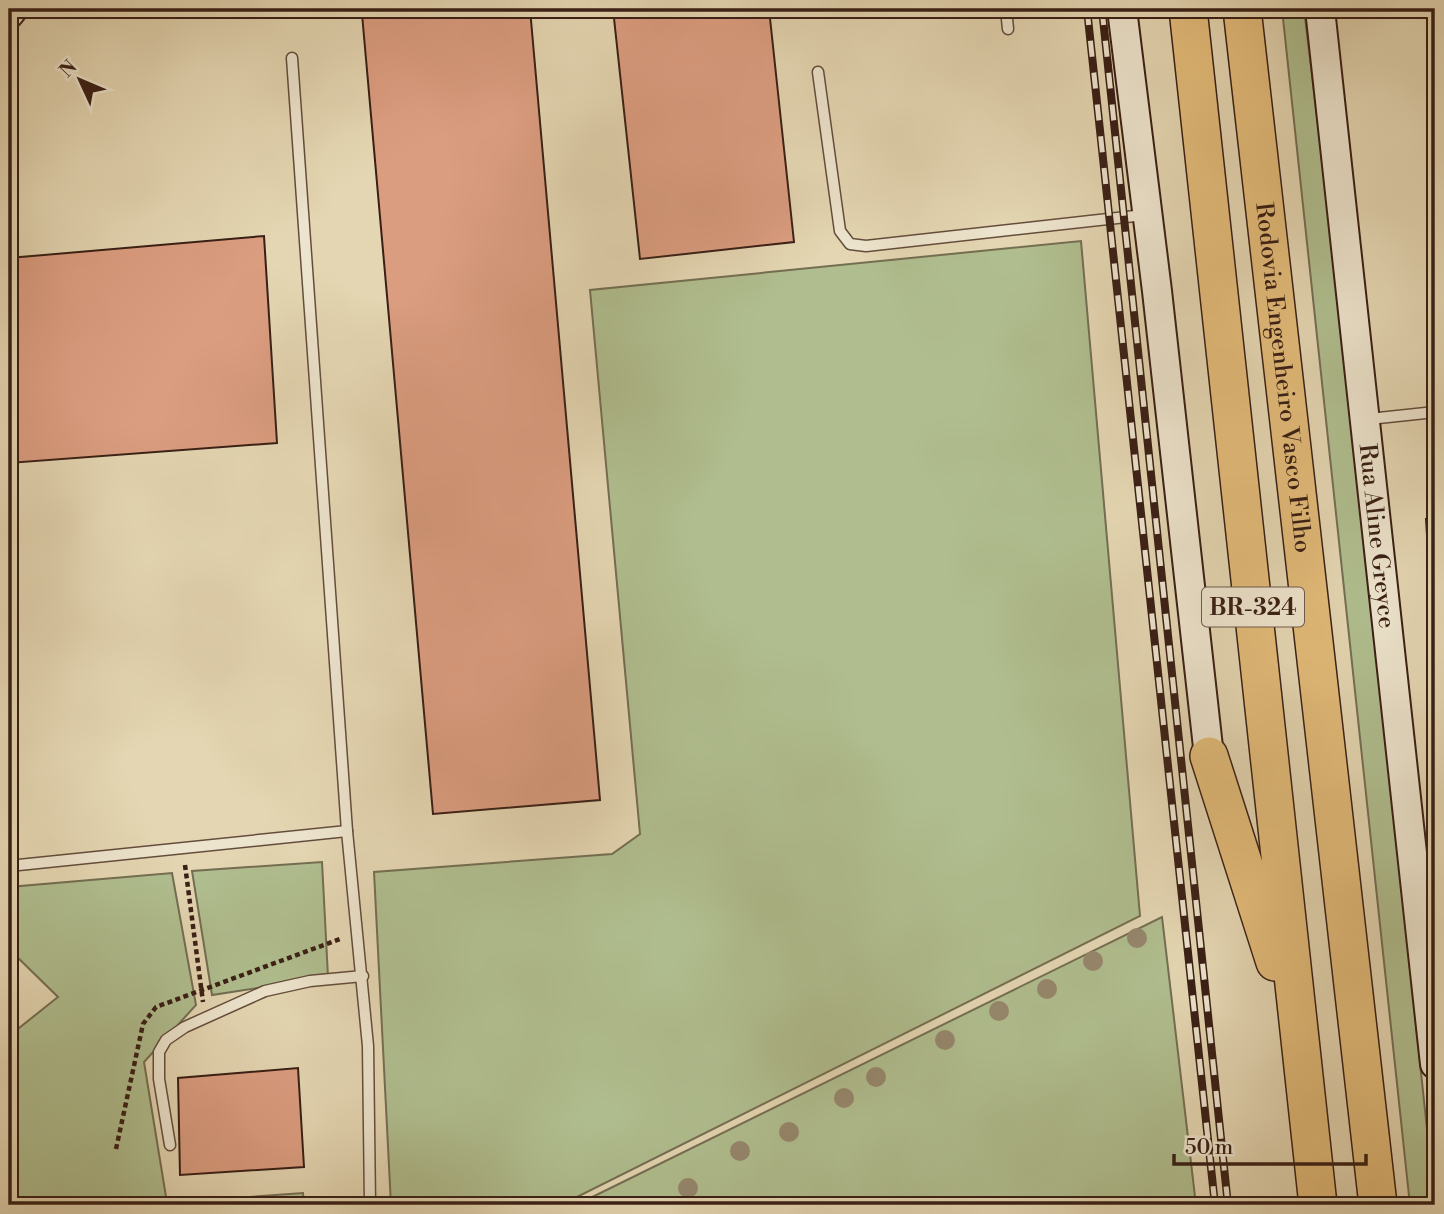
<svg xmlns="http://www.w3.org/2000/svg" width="1444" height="1214" viewBox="0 0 1444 1214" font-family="'Libre Bodoni',serif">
  <rect width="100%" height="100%" fill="#e4d6b2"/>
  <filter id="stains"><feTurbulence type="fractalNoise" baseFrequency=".00286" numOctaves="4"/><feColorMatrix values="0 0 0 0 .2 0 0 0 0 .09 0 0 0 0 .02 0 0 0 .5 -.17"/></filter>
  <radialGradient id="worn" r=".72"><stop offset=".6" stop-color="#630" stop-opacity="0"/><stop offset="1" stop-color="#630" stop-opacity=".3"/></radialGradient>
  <g fill="#b0be8f" stroke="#746e52" stroke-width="2">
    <path d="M1282,9H1304L1341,315L1435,1205H1410Z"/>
    <path d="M1081,241L1140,916L561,1205H391L374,872L612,854L640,834L590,290Z"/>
    <path d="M322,862L328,977L212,995L192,871Z"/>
    <path d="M172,873L196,1005L144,1062L167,1203L303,1193L304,1205H9V1036L58,997L9,949V887Z"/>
    <path d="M1162,917L1196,1205H576Z"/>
  </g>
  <g fill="#db9d80" stroke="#391f15" stroke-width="2">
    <path d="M430,9H530L600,800L433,814L362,14Z"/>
    <path d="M613,9H769L794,242L640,259Z"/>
    <path d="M264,236L277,443L9,463V258Z"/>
    <path d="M1435,518V603H1431L1426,519Z"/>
    <path d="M298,1068L304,1167L180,1175L178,1078Z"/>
  </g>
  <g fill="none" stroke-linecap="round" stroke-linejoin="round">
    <defs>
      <g id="lane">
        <path d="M1006,9L1008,29"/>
        <path d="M292,58L347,831L368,1046L370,1205"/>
        <path d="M818,72L840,231L850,244L866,246L1144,215"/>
        <path d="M1369,419L1435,412"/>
        <path d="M9,866L347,831"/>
        <path d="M170,1145L159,1079V1052L166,1040L185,1027L265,991L310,981L363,976"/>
      </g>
      <g id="secondary">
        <path d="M1122,9L1157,291L1209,756"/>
        <path id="s1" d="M1320,9L1435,1064"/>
        <path d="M9,14L13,9"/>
      </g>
      <g id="highway">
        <path d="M1188,9L1318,1205"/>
        <path id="s2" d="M1242,9L1378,1205"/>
        <path d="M1209,756L1275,962"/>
      </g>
    </defs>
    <use href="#lane" stroke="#644d3c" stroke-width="13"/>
    <use href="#secondary" stroke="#391f15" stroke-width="32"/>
    <use href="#highway" stroke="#391f15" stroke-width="40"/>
    <g stroke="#391f15" stroke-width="4.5" stroke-dasharray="5 3.5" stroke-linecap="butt">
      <path d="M185,865L203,1002"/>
      <path d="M116,1149L143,1024L156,1007L340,939"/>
    </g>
    <use href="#lane" stroke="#ede4cd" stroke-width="10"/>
    <use href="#secondary" stroke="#ede4cd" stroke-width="28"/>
    <use href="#highway" stroke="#e2bb79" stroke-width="37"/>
    <defs>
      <g id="rail">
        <path d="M1087,9L1215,1205"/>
        <path d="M1102,9L1228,1205"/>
      </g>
    </defs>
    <use href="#rail" stroke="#391f15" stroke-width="8"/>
    <use href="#rail" stroke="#ede4cd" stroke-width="5" stroke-dasharray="16" stroke-linecap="butt"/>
  </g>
  <g fill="#96876d">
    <circle cx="1137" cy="938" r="10"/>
    <circle cx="1093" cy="961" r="10"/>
    <circle cx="1047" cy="989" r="10"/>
    <circle cx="999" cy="1011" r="10"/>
    <circle cx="945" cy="1040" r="10"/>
    <circle cx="876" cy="1077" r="10"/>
    <circle cx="844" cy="1098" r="10"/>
    <circle cx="789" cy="1132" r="10"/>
    <circle cx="740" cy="1151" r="10"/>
    <circle cx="688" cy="1188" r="10"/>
  </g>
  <g text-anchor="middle" stroke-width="6" stroke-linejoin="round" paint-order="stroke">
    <rect fill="#ede4cd" stroke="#6f5a4c" stroke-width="2" x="1202" y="587.5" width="102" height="39" rx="5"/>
    <g font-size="23" font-weight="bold" fill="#391f15">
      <text x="1253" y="615">BR-324</text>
    </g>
    <g font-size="24" fill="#391f15" stroke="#ede4cd">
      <text dy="8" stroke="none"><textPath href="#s2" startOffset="371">Rodovia Engenheiro Vasco Filho</textPath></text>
      <text dy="8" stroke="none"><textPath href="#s1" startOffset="530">Rua Aline Greyce</textPath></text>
    </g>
  </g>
  <rect width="1444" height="1214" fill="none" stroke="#e4d6b2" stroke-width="35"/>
  <rect x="10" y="10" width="1423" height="1193" fill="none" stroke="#391f15" stroke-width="3.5"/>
  <rect x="18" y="18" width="1409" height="1179" fill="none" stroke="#391f15" stroke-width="2"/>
  <g transform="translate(80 80) rotate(314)" stroke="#ede4cd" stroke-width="5" paint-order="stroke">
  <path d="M0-5L12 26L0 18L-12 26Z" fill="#391f15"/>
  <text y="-10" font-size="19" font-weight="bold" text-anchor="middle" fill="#391f15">N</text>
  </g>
  <path d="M1174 1154v10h192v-10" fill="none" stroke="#391f15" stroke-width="3.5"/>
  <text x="1185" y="1154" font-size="21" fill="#391f15" stroke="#ede4cd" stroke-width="5" paint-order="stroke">50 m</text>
  <rect width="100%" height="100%" filter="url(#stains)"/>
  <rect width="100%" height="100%" fill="url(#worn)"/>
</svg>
